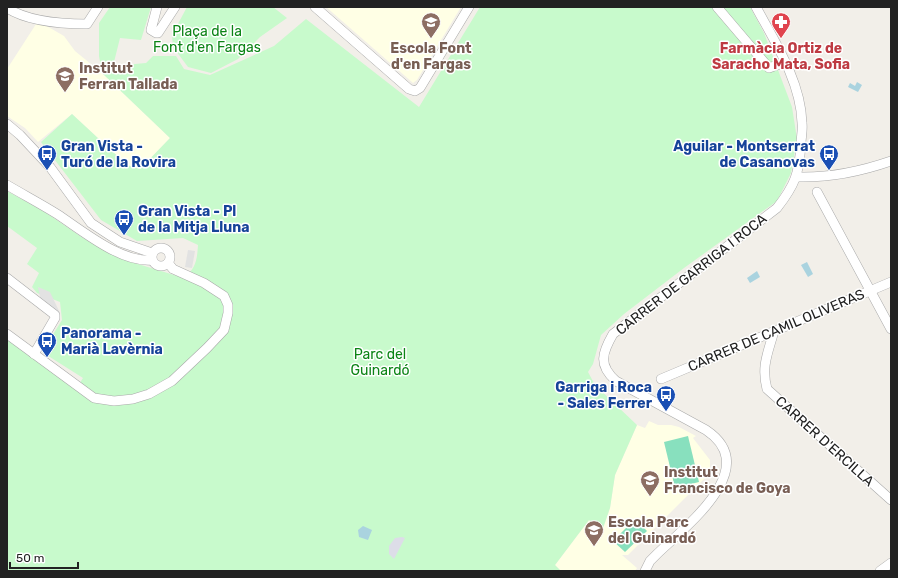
<svg xmlns="http://www.w3.org/2000/svg" width="898" height="578" viewBox="0 0 898 578" font-family="Rubik,sans-serif">
  <rect width="100%" height="100%" fill="#f2efe9"/>
  <g fill="#ffffe5">
    <path d="M326,7H461L417,80L413,83Z"/>
    <path d="M38,21L64,36L75,51L102,73L170,138L141,169L127,165L72,114L38,142L25,128L7,116V69Z"/>
    <path d="M649,421L658,425H671L679,427L696,436L693,438L710,460V469L706,477L628,555H622L637,568L635,571H561L555,565L589,520L602,531L610,508L615,475L637,425L645,428Z"/>
  </g>
  <g fill="#c8facc">
    <path d="M110,7H151L141,40L120,38L113,66L146,63L153,56H176L184,69L210,75L274,46L306,19L419,107L480,7H750L764,33L792,107L797,139L791,173L777,201L684,268L624,314L601,335L593,364L588,372L595,385L637,425L615,475L610,508L602,531L589,520L555,565L561,571H7V339L77,387L83,378L42,352L62,320L60,302L37,293L32,287L39,273L27,264L37,248L7,226V191L45,212L83,238L128,261L184,278C196,268 197,260 198,245L183,238L137,241L101,220L41,142L72,114L127,165L140,169L170,138L102,73L99,56V23Z"/>
    <path d="M187,7H273L287,18L260,37L238,59L211,73L188,67L173,47L172,35Z"/>
  </g>
  <g fill="#88e0be">
    <path d="M688,436L699,482L675,488L664,442Z"/>
    <path d="M635,519L647,531L625,552L613,541Z"/>
  </g>
  <g fill="#e2e2e2">
    <path d="M188,250L195,251L192,268L185,267Z"/>
    <path d="M38,287L50,292L60,313L55,318L37,301L40,297Z"/>
  </g>
  <path fill="#dddde8" d="M402,537L405,538L394,559L389,554V546L395,538Z"/>
  <g fill="#aad3df">
    <path d="M857,82L862,85L858,92L848,87L850,83L855,86Z"/>
    <path d="M807,262L813,274L808,277L801,265Z"/>
    <path d="M757,271L760,277L750,283L747,278Z"/>
    <path d="M363,526L372,530L368,540L359,537L358,530Z"/>
  </g>
  <g fill="none" stroke-linecap="round" stroke-linejoin="round">
    <defs>
      <g id="minor">
        <path d="M157,7L151,30L156,33H158L175,7"/>
        <path d="M315,7L409,89L415,91L420,88L469,7"/>
        <path d="M717,7L769,68L785,62"/>
        <path d="M7,8C29,22 62,24 87,24L98,7"/>
        <path d="M7,124L20,135L50,167L91,223L120,242L152,253"/>
        <path d="M797,177C828,178 862,171 891,161"/>
        <path d="M7,185C24,195 41,204 57,214C83,231 121,263 152,260"/>
        <path d="M817,192L891,329"/>
        <circle cx="161" cy="257" r="9"/>
        <path d="M7,278L55,315V318L34,354"/>
        <path d="M774,331C768,353 761,366 767,389L891,500"/>
        <path d="M7,334L94,398L114,401L133,399L149,394L172,381L207,348L224,330L228,313V305L224,296L204,283L173,269L168,263"/>
        <path d="M661,379L891,282"/>
        <path d="M645,571L650,561L657,554C686,526 763,468 706,430L616,381C598,365 602,353 613,334L777,208C795,185 799,174 801,144C801,137 803,130 802,123C801,82 775,42 756,7"/>
        <path d="M880,571L891,563"/>
      </g>
    </defs>
    <use href="#minor" stroke="#a9a9a9" stroke-width="10"/>
    <use href="#minor" stroke="#fff" stroke-width="9"/>
  </g>
  <defs>
    <symbol id="school-pin" viewBox="-11 -11 22 30"><path d="M0 17L-7.5 6A9.5 9.5 0 1 1 7.5 6Z" fill="#8d6e63" stroke="#fff"/><path d="M0-5L7-2L0 1L-7-2ZM-4 1L0 2.5L4 1V4Q0 6-4 4Z" fill="#fff"/></symbol>
    <symbol id="pharmacy-pin" viewBox="-11 -11 22 30"><path d="M0 17L-7.5 6A9.5 9.5 0 1 1 7.5 6Z" fill="#e0444e" stroke="#fff"/><path d="M-2-6h4v4h4v4h-4v4h-4v-4h-4v-4h4Z" fill="#fff"/></symbol>
    <symbol id="bus-pin" viewBox="-11 -11 22 30"><path d="M0 17L-7.5 6A9.5 9.5 0 1 1 7.5 6Z" fill="#1a4fb4" stroke="#fff"/><path d="M-5-6H5V4H4V6H2V4H-2V6H-4V4H-5ZM-3.5-4V0h7V-4ZM-3.5 1.2v1.5H-2V1.2ZM2 1.2v1.5H3.5V1.2Z" fill="#fff"/></symbol>
  </defs>
  <g fill-rule="evenodd">
    <use href="#school-pin" x="420" y="11" width="22" height="30"/>
    <use href="#pharmacy-pin" x="770" y="11" width="22" height="30"/>
    <use href="#school-pin" x="54" y="65" width="22" height="30"/>
    <use href="#bus-pin" x="36" y="143" width="22" height="30"/>
    <use href="#bus-pin" x="818" y="143" width="22" height="30"/>
    <use href="#bus-pin" x="113" y="208" width="22" height="30"/>
    <use href="#bus-pin" x="36" y="330" width="22" height="30"/>
    <use href="#bus-pin" x="655" y="384" width="22" height="30"/>
    <use href="#school-pin" x="639" y="469" width="22" height="30"/>
    <use href="#school-pin" x="583" y="519" width="22" height="30"/>
  </g>
  <g text-anchor="middle" stroke-width="3" stroke-linejoin="round" paint-order="stroke">
    <g font-size="14" fill="#0c8416" stroke="#fff">
      <text x="207" y="36">Plaça de la<tspan x="207" dy="16">Font d'en Fargas</tspan></text>
      <text x="380" y="359">Parc del<tspan x="380" dy="16">Guinardó</tspan></text>
    </g>
    <g font-size="14" font-weight="bold" fill="#785e54" stroke="#fff" text-anchor="start">
      <text x="431" y="53" text-anchor="middle">Escola Font<tspan x="431" dy="16">d'en Fargas</tspan></text>
      <text x="79" y="73">Institut<tspan x="79" dy="16">Ferran Tallada</tspan></text>
      <text x="664" y="477">Institut<tspan x="664" dy="16">Francisco de Goya</tspan></text>
      <text x="608" y="527">Escola Parc<tspan x="608" dy="16">del Guinardó</tspan></text>
    </g>
    <g font-size="14" font-weight="bold" fill="#be3a42" stroke="#fff">
      <text x="781" y="53">Farmàcia Ortiz de<tspan x="781" dy="16">Saracho Mata, Sofia</tspan></text>
    </g>
    <g font-size="14" font-weight="bold" fill="#164399" stroke="#fff" text-anchor="start">
      <text x="61" y="151">Gran Vista -<tspan x="61" dy="16">Turó de la Rovira</tspan></text>
      <text x="815" y="151" text-anchor="end">Aguilar - Montserrat<tspan x="815" dy="16">de Casanovas</tspan></text>
      <text x="138" y="216">Gran Vista - Pl<tspan x="138" dy="16">de la Mitja Lluna</tspan></text>
      <text x="61" y="338">Panorama -<tspan x="61" dy="16">Marià Lavèrnia</tspan></text>
      <text x="652" y="392" text-anchor="end">Garriga i Roca<tspan x="652" dy="16">- Sales Ferrer</tspan></text>
    </g>
    <g font-size="14" fill="#222" stroke="#fff">
      <text transform="translate(691 274) rotate(-38)" y="5">CARRER DE GARRIGA I ROCA</text>
      <text transform="translate(776 330) rotate(-23)" y="5">CARRER DE CAMIL OLIVERAS</text>
      <text transform="translate(825 441) rotate(42)" y="5">CARRER D'ERCILLA</text>
    </g>
  </g>
  <rect width="898" height="578" fill="none" stroke="#222222" stroke-width="16"/>
  <path d="M10 562v6h68v-6" fill="none" stroke="#222222" stroke-width="2"/>
  <text x="16" y="562" font-size="12" fill="#222222" stroke="#ffffff" stroke-width="3" paint-order="stroke">50 m</text>
</svg>
